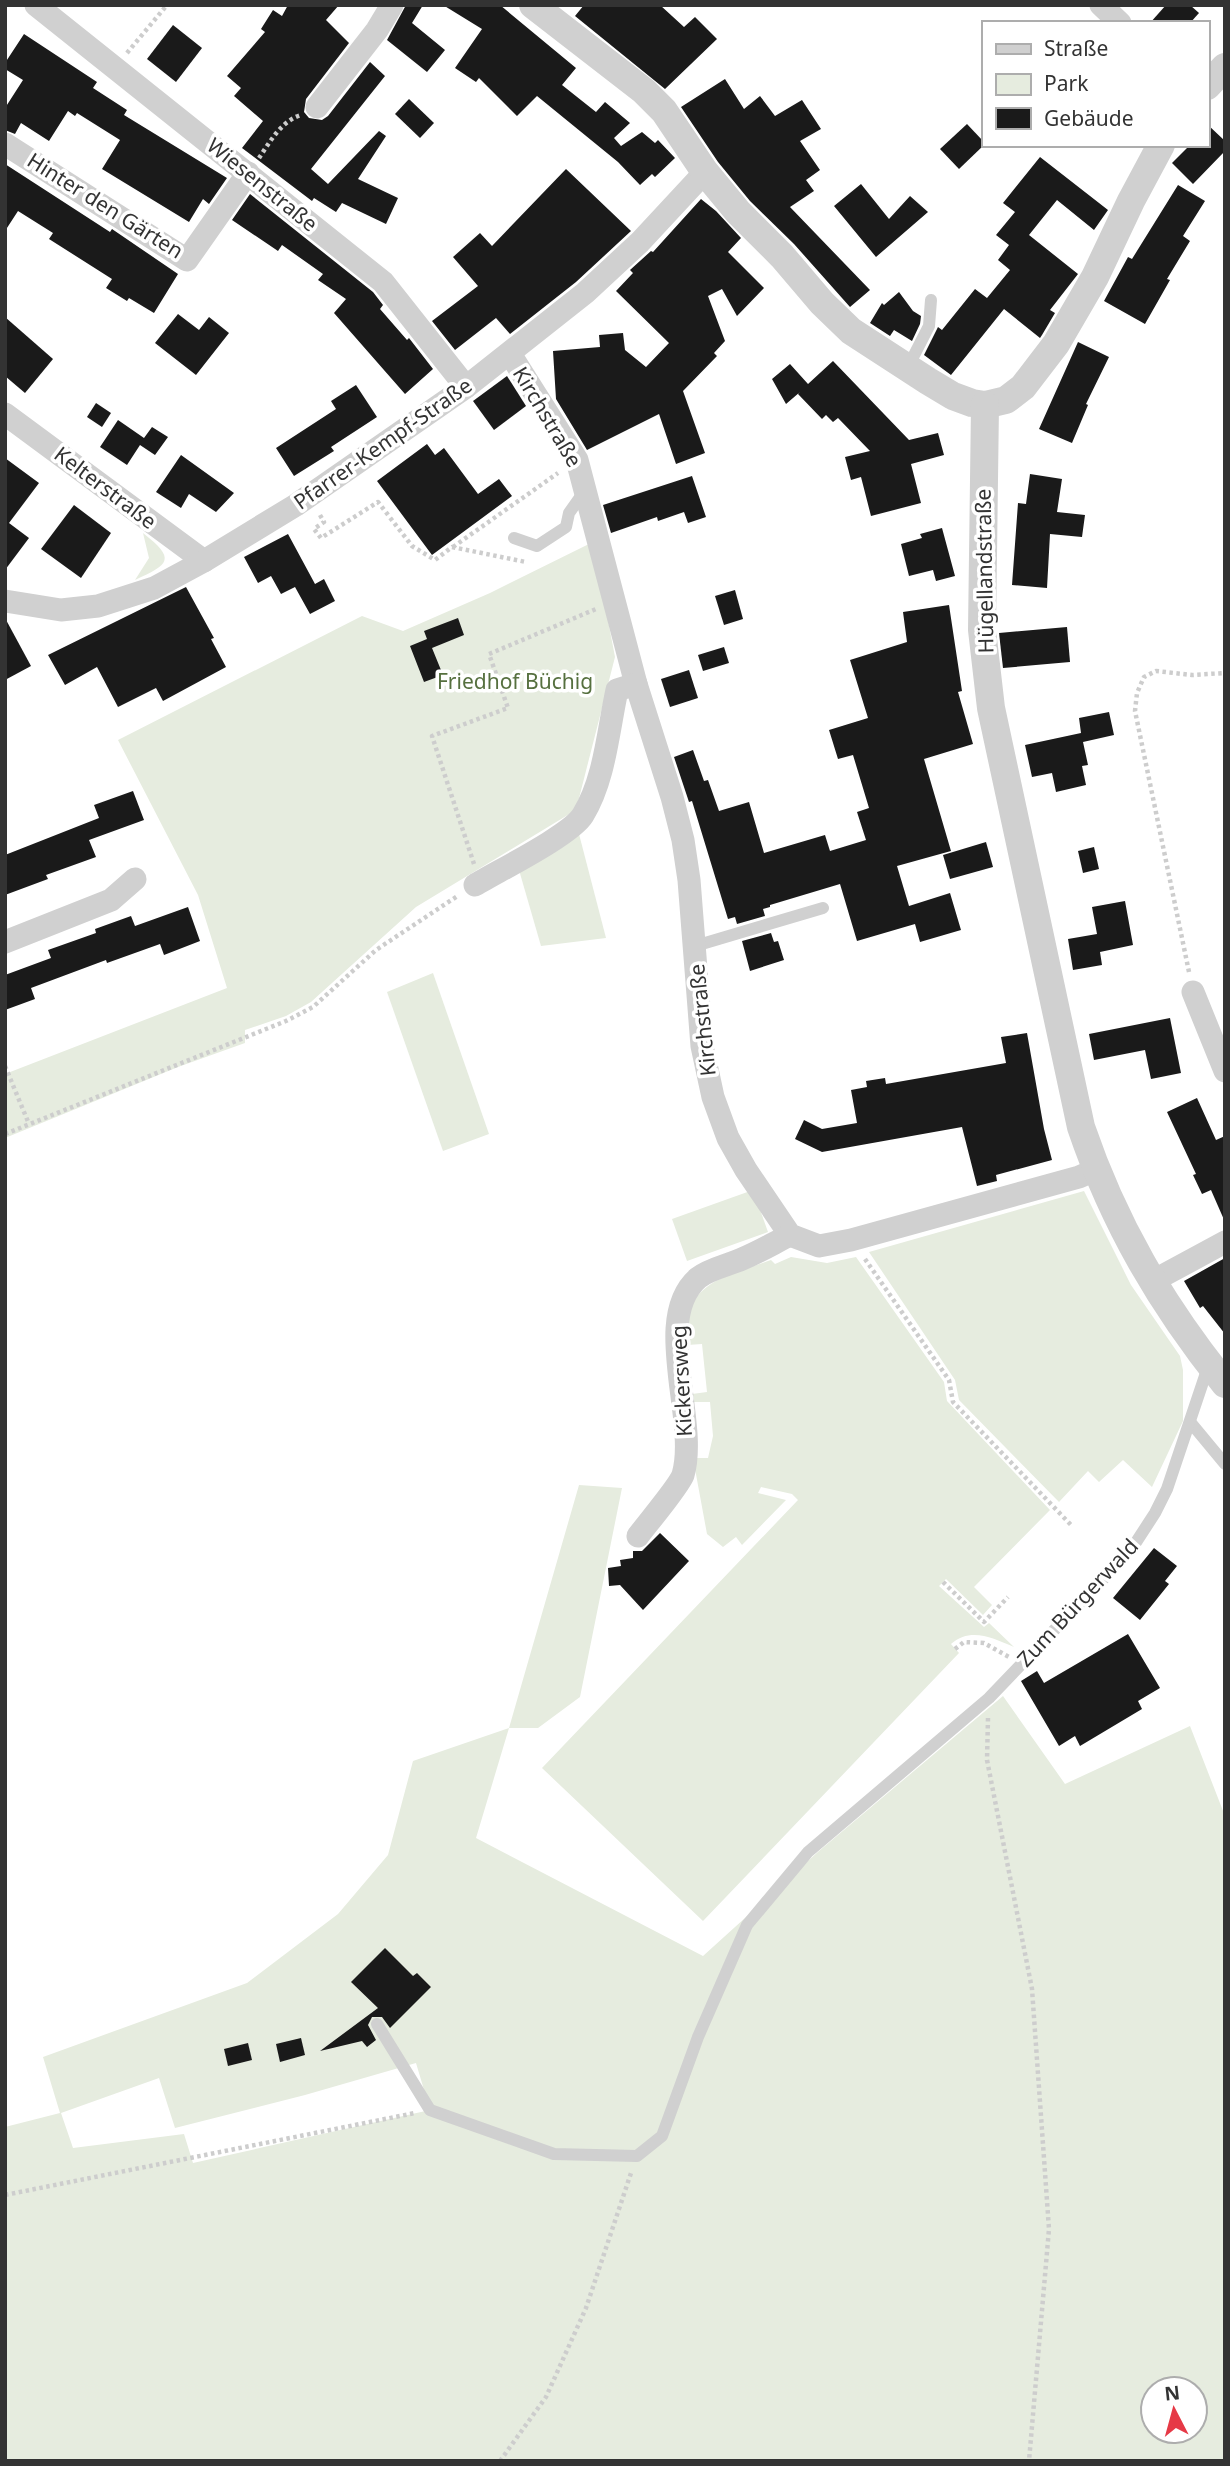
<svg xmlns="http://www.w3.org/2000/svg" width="1230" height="2466" viewBox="0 0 1230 2466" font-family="'Noto Sans',sans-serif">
  <rect width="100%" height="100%" fill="#fff"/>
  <g fill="#e6ecdf" fill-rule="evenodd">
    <path d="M143,533C176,559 170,564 135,580L149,558Z"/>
    <path d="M593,542L615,657L576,810L416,907L311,1002L286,1016L245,1030V1043L178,1067L5,1138V1074L227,988L198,895L118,740L362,616L403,631L490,593Z"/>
    <path d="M579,834L606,938L541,946L519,870Z"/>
    <path d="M433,973L489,1134L443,1151L387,992Z"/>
    <path d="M753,1190L768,1232L687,1261L672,1219Z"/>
    <path d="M1084,1191L1131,1285L1180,1356L1183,1370V1421L1152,1487L1123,1460L1099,1482L1088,1471L1059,1502L959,1400L955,1380L869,1252Z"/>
    <path d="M791,1257L827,1263L856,1257L944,1382L947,1401L1050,1510L974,1587L992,1605L983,1615L946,1579L939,1586L984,1627L989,1623L1014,1647C992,1638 971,1627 951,1644L959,1653L703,1921L542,1768L798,1500L792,1494L761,1487L758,1493L786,1500L742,1545L736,1537L723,1547L707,1534L693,1458H708L713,1436L710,1402H693L692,1394L707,1392L702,1344L687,1345C687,1336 686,1326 688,1317C693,1280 742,1271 771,1260L775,1264Z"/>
    <path d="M579,1485L622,1488L580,1697L538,1728H509L476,1838L703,1956L819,1851L1003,1696L1065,1784L1190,1726L1225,1816V2461H5V2127L60,2113L43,2057L247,1983L338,1914L388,1855L413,1761L509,1728ZM416,2063L430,2110L193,2163L184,2134L73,2148L61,2113L159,2078L175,2128L305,2095ZM1153,2389H1195V2431H1153Z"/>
  </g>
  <g fill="#1a1a1a">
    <path d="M288,5H339L326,20L349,43L306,99L304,112L309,118L322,120L328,116L370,62L385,76L311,169L328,184L379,131L386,136L358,179L398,198L386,224L342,203L336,212L314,198L312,201L242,148L263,121L234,96L241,88L227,76L265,32L261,29L273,10L282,16Z"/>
    <path d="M406,5H423L412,23L445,50L427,72L387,40Z"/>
    <path d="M443,5H500L576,68L562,85L596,112L605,102L630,123L614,138L621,146L642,132L655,143L658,140L675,158L655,177L652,174L640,185L618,162L537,96L517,116L479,78L476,82L455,68L482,29Z"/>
    <path d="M584,5H660L684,27L695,17L717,39L665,89L575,16Z"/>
    <path d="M1166,5H1190L1199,13L1190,23H1150Z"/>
    <path d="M173,25L202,48L176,82L147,59Z"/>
    <path d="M24,34L97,82L93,88L127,110L124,115L227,178L209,204L203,199L189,222L102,169L120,140L77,113L75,116L68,111L49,141L21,123L15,134L5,130V108L23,80L5,69V63Z"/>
    <path d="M725,79L744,109L760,96L775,116L802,100L821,129L800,141L820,170L806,180L814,191L790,207L870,290L850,307L794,244L750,201L718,162L681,107Z"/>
    <path d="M409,99L434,123L420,138L395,114Z"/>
    <path d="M967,124L983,141L984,145L959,169L940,149Z"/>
    <path d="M1207,124L1225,141V151L1193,184L1172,163L1190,145H1207Z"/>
    <path d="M1040,157L1108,210L1094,230L1057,200L1029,235L1078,274L1050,310L1055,313L1042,335L1040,338L1004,309L951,375L924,355L938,327L942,330L975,289L987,298L1010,270L998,260L1009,245L996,235L1015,212L1003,203Z"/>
    <path d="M5,164L110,232L112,229L178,274L154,313L129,298L127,301L106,288L112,279L49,239L53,233L18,211L5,231Z"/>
    <path d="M566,169L631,231L576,282L510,334L496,318L455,350L432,321L478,286L453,257L480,233L492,246Z"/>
    <path d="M861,184L889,219L910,196L928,212L876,257L834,206Z"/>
    <path d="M1178,185L1205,201L1183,236L1190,241L1167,279L1170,280L1145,324L1104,301L1128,257L1132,259Z"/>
    <path d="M250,194L373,292L383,305L380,309L407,340L409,338L433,369L405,394L334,313L346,299L318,280L323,274L282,245L278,251L232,220Z"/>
    <path d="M701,199L716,211L741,238L728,252L764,288L737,316L722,289L708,296L725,341L714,353L717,356L683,391L705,453L676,464L659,414L587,450L556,399L553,351L600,347L599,335L623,333L625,350L646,367L669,343L616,291L633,273L630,270L651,251L653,252Z"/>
    <path d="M899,292L913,311L921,316L920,324L912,341L894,330L890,336L870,323L882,303L884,305Z"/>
    <path d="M178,314L199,330L209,317L229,333L196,375L155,343Z"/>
    <path d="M5,317L53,359L25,393L5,376Z"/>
    <path d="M1078,342L1109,357L1086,404L1088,405L1072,443L1039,429Z"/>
    <path d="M833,361L909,440L938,433L944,455L911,464L921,503L871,516L861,477L851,480L845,457L870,451L838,418L833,422L826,415L822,419L798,394L800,392L786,404L772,379L790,364L808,384Z"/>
    <path d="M507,376L526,406L494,430L473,401Z"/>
    <path d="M356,385L377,417L331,447L334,451L294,476L276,448L336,409L331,401Z"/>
    <path d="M96,403L111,413L102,427L87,417Z"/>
    <path d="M118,420L144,438L152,427L168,437L155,455L140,445L127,465L100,447Z"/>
    <path d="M427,444L435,455L444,448L478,494L499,479L512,496L432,555L377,481Z"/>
    <path d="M181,455L234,493L216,512L189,494L181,508L156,492Z"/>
    <path d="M5,458L39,483L9,523L29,538L5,570Z"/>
    <path d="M1030,474L1062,479L1057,512L1085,515L1082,537L1050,534L1047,588L1012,585L1018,503L1026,504Z"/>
    <path d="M692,476L706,517L688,523L684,512L658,521L657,517L611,533L603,505Z"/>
    <path d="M74,505L111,533L81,578L41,549Z"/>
    <path d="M942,528L955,576L936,581L933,570L909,576L901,544L922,538L920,534Z"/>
    <path d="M288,534L315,584L324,579L335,601L310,614L295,587L281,594L271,576L258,583L244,557Z"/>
    <path d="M186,587L214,638L211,639L226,667L163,701L156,688L118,707L97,667L65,685L48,655Z"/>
    <path d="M735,590L743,619L724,625L715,596Z"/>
    <path d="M949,605L962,691L958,692L973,744L924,759L951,851L897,866L909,906L950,893L961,930L920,942L915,924L857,941L840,884L770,905V907L763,909L765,916L737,924L735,917L728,919L692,801L689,802L674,757L693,750L704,781L708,780L719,811L749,802L764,853L825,835L830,851L866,840L857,812L869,808L853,755L838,759L829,730L868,718L850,660L907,642L903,612Z"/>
    <path d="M5,618L31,666L5,680Z"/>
    <path d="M458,618L464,635L432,648L443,675L424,682L410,646L427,639L424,631Z"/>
    <path d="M1067,627L1070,662L1003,668L999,633Z"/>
    <path d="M724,647L729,663L703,671L698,655Z"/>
    <path d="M689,670L698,698L670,707L661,679Z"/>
    <path d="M1109,712L1114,735L1083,742L1088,765L1082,766L1086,785L1056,792L1052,773L1032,777L1025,745L1081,733L1079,718Z"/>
    <path d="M133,791L144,820L89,840L96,857L46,875L48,879L5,895V855L99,818L94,805Z"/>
    <path d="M986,842L993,867L950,879L943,855Z"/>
    <path d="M1094,847L1099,869L1083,873L1078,851Z"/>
    <path d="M1125,901L1133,945L1100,952L1102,965L1073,970L1068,939L1097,934L1092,907Z"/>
    <path d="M188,907L200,941L164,955L160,944L107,963L106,960L31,988L35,999L5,1010V975L51,958L48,950L96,933L95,929L131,916L135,926Z"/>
    <path d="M771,933L774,942L778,941L784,960L750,971L742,941Z"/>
    <path d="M1170,1018L1181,1073L1151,1079L1145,1050L1094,1060L1089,1034Z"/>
    <path d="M1027,1033L1044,1129L1052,1160L996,1175L997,1181L977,1186L962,1127L822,1152L795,1139L804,1120L822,1129L857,1123L851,1090L867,1087L866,1081L885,1078L886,1084L1006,1063L1001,1037Z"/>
    <path d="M1197,1098L1216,1140L1225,1136V1222L1211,1190L1202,1194L1193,1175L1196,1174L1167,1112Z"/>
    <path d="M1225,1258V1334L1203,1306L1200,1308L1184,1281Z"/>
    <path d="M660,1533L689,1561L643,1610L620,1585L609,1586L608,1568L621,1566L620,1560L633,1558V1551H642Z"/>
    <path d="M1154,1548L1177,1566L1165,1581L1169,1584L1140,1620L1113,1598Z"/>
    <path d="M1128,1634L1160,1688L1138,1701L1142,1709L1080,1746L1075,1736L1059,1746L1021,1681L1037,1671L1044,1683Z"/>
    <path d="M385,1948L413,1976L417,1973L431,1987L390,2028L382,2017H372L368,2025L376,2040L367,2047L362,2041L320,2051L378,2008L351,1982Z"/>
    <path d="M301,2038L305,2055L280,2062L276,2044Z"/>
    <path d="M248,2043L252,2060L228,2066L224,2049Z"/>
  </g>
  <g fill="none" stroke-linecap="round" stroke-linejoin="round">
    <g stroke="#cdcdcd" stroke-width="4.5" stroke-dasharray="3.5 3.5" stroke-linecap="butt">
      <path d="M127,53L167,5"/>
      <path d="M259,158C270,142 281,121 301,115"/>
      <path d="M320,515L324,522L314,529L321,538L378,502L412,546L435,560L452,547L526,562"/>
      <path d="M453,547L558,473"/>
      <path d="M474,864L432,736L508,708L489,654L596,609"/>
      <path d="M1189,972L1135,711L1137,693L1144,677L1156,671L1192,675L1225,673"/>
      <path d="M5,1066L29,1124"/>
      <path d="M5,1134L286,1021L313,1007L376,950L459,895"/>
      <path d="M865,1259L949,1380L953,1402L1072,1526"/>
      <path d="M943,1582L984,1622L1008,1597"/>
      <path d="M955,1649L964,1642L984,1643L1009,1657"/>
      <path d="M988,1718L987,1760L1032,1989L1049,2229L1029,2461"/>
      <path d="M5,2195L415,2113"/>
      <path d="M500,2461L546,2397L586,2308L632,2170"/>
    </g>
    <g stroke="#d0d0d0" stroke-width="12">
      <path d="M908,367L929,326L931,300"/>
      <path d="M514,538L537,546L566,527L569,513L586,489"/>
      <path d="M695,946L823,908"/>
      <path d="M1191,1423L1225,1464"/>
      <path d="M377,2024L430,2110L554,2154L637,2156L662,2136L698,2037L747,1925L808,1852L989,1698L1131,1550L1155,1513L1167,1489L1209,1364"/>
    </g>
    <g stroke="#d0d0d0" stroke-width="23">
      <path d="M36,5L383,282L466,387"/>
      <path d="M1101,5L1120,23"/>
      <path d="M317,107L377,30L392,5"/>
      <path d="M5,144L187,260L248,173"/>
      <path d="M510,354L577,460L636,684L672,797L683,840L689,880L702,1046L713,1097L728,1138L746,1170L790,1235L819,1246L851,1240L1079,1177L1095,1170"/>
      <path d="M5,414L204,561"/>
      <path d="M5,601L61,610L98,606L154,588L204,561L296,505L466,387L585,293L640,242L705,172"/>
      <path d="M475,885C498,871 571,835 583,815C605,779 608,731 617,690L636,684"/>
      <path d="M5,942L111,900L135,879"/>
      <path d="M1193,992L1225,1071"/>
      <path d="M1151,1282L1225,1242"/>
      <path d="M638,1536C647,1524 679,1486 683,1475C699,1420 651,1319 698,1278C709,1269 729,1265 742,1259C759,1252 774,1243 790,1235"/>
    </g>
    <g stroke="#d0d0d0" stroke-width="28">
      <path d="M533,5L644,91L664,111L705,172L738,212L782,256L822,303L851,331L928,381L953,396L972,403L985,405L1006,400L1023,387L1056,344L1095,277L1131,201L1161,145"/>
      <path d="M1207,86L1225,67"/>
      <path d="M985,405L982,630L991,708L1081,1127C1114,1224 1161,1304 1225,1384"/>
    </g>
  </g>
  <g text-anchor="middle" stroke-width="7" stroke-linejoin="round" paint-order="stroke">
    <g font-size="21" fill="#333" stroke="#fff">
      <text transform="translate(262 185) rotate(39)" y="7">Wiesenstraße</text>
      <text transform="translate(105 206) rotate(32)" y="7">Hinter den Gärten</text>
      <text transform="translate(547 417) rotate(59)" y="7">Kirchstraße</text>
      <text transform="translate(383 444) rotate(-35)" y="7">Pfarrer-Kempf-Straße</text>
      <text transform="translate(105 488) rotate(37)" y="7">Kelterstraße</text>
      <text transform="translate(985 571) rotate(-91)" y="7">Hügellandstraße</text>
      <text transform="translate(703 1020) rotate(-96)" y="7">Kirchstraße</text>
      <text transform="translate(682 1381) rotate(-93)" y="7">Kickersweg</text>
      <text transform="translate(1078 1603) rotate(-47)" y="7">Zum Bürgerwald</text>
    </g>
    <g font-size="21" fill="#56703f" stroke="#fff">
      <text x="515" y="689">Friedhof Büchig</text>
    </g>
  </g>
  <rect width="1230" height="2466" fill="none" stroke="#333333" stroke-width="14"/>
  <rect x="982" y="21" width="228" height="126" fill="#ffffff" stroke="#adadad" stroke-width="2"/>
  <rect x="996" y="44" width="35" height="10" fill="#d0d0d0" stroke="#adadad" stroke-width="2"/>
  <text x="1044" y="56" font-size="21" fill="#333333">Straße</text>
  <rect x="996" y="74" width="35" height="21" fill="#e6ecdf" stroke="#adadad" stroke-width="2"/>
  <text x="1044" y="91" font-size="21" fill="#333333">Park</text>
  <rect x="996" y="108" width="35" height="21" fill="#1a1a1a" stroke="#adadad" stroke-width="2"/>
  <text x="1044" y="126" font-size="21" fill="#333333">Gebäude</text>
  <g transform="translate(1174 2410) rotate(354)"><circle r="33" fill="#ffffff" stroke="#adadad" stroke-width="2"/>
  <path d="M0-5L12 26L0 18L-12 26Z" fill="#e63946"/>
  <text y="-10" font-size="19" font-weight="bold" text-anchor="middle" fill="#333333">N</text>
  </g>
</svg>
